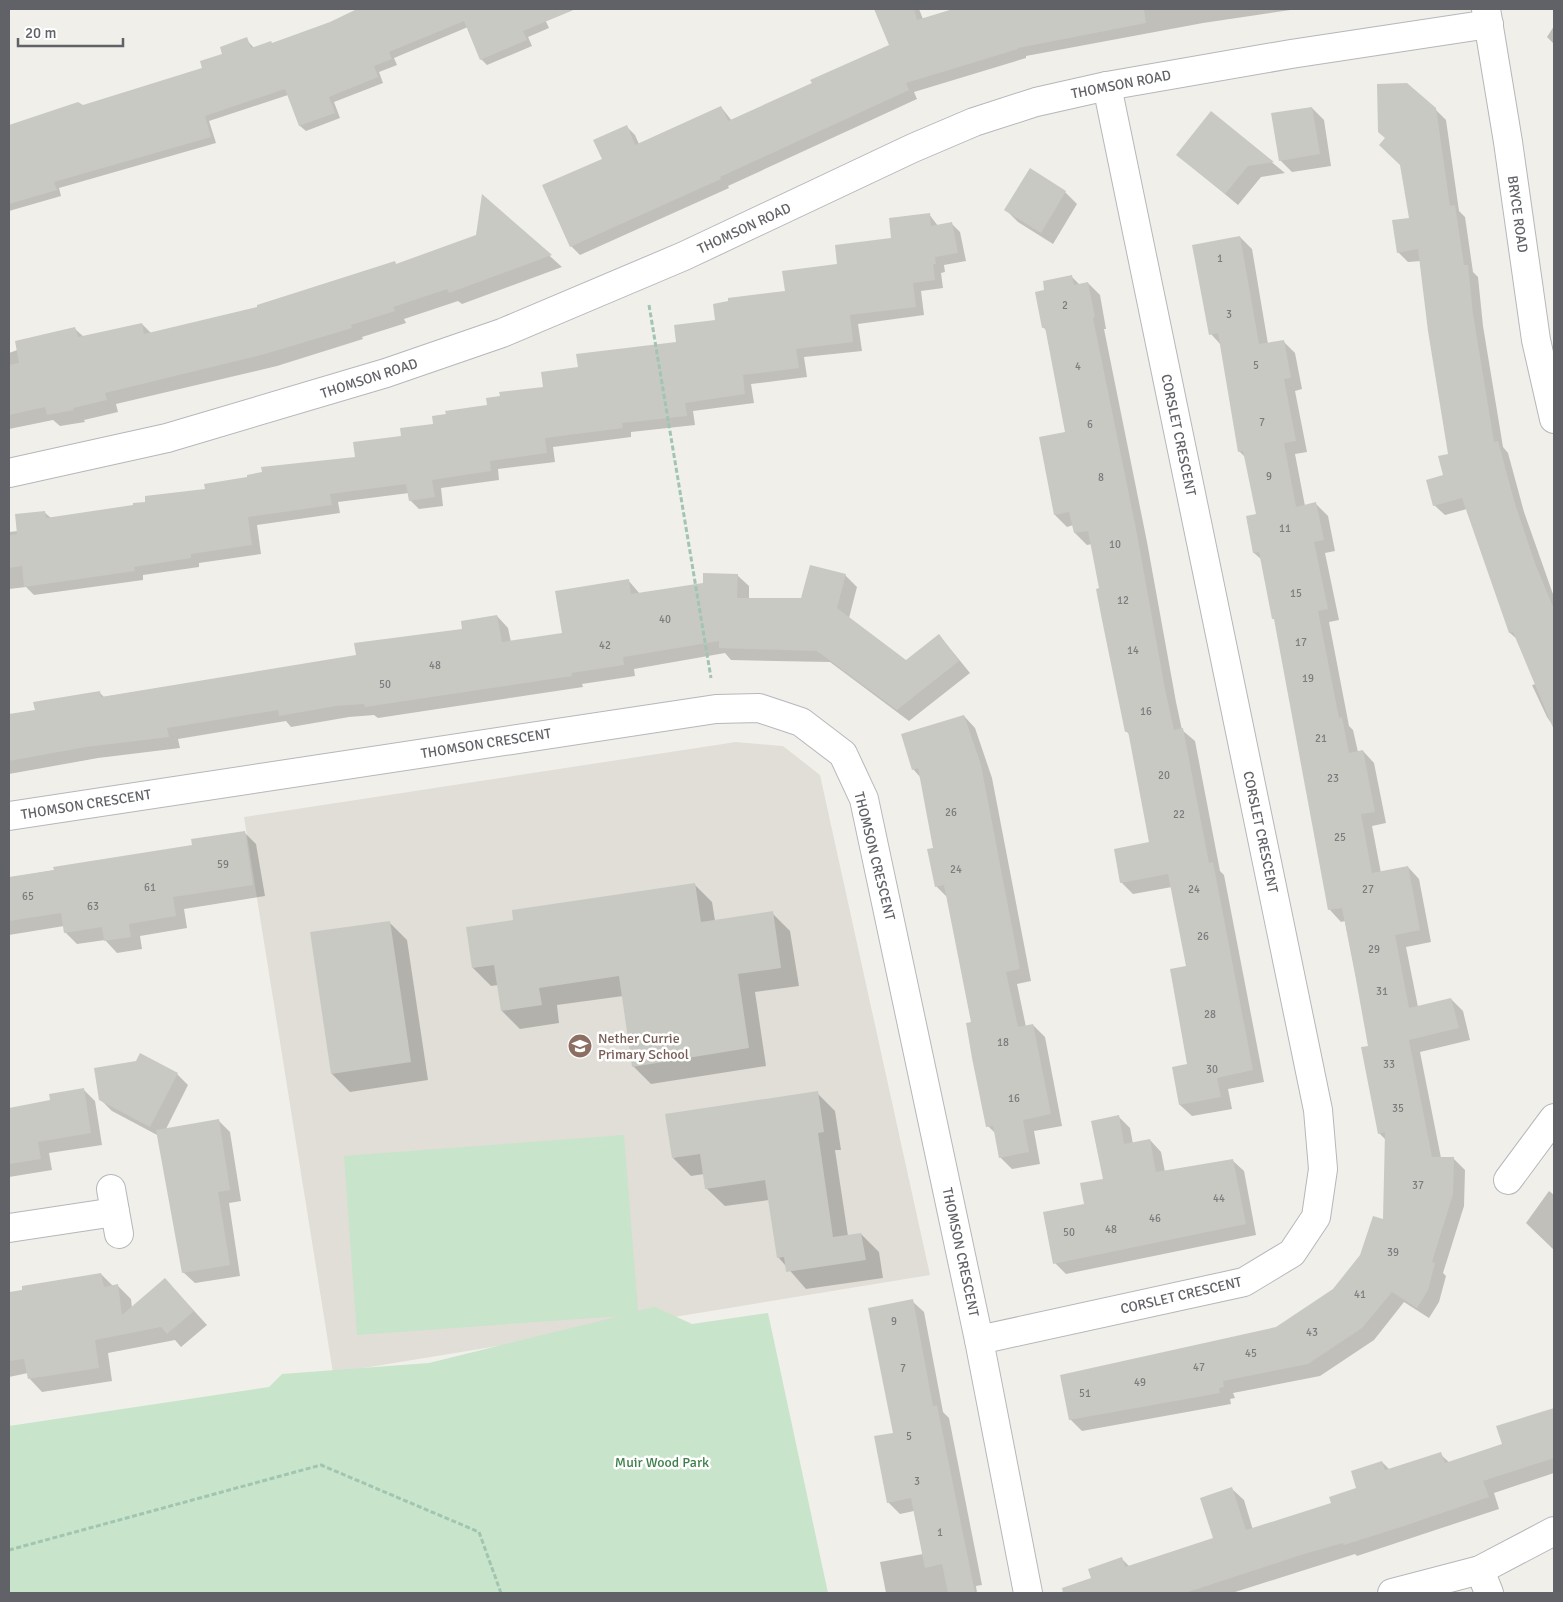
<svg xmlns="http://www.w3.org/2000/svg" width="1563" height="1602" viewBox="0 0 1563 1602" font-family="Signika,sans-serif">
  <rect width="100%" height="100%" fill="#f0efe9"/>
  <path fill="#e0ded7" d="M736,742L783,746L820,775L930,1275L333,1373L244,817Z"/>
  <path fill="#c8e4cb" d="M624,1135L638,1311L655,1307L692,1324L768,1313L828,1593H9V1426L269,1387L282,1374L429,1363L620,1316L357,1335L344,1156Z"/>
  <g fill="#0003">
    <path d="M360,9H540L549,28L528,37L532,46L487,65L481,59L468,27L394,58L397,65L379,72L383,83L334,102L340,118L306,131L300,126L288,95L209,121L216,143L59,188L61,196L9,211V126L72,105L83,106L204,68L246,39L254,48L272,44L331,23Z"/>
    <path d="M875,9H919L923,19L957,9H1297L1203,23L1026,56V58L914,92L917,99L728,186L729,188L580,255L571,246L603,160L626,126L635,135L639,144L721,107L732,121L813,84L890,46Z"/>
    <path d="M1554,26V44L1547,37Z"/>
    <path d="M1312,108L1324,120L1331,166L1292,172L1280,160Z"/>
    <path d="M1435,109L1446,120L1459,211L1465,217L1473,272L1478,277L1483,326L1503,447L1508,453L1524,512L1554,597V727L1547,717L1532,685L1536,684L1518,640L1510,633L1467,509L1445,515L1434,505L1450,455L1421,261L1408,262L1398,252L1410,219Z"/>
    <path d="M1212,113L1285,173L1261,177L1238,205L1178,155Z"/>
    <path d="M1065,192L1077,204L1053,244L1018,222L1006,210Z"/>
    <path d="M483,196L562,267L462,304L458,301L404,319L406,323L362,337L363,339L277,366L116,404L118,412L84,420L85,422L60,426L53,420L9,429V353L75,329L84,337L142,324L151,333L259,308L394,262L397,265L477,236Z"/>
    <path d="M929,214L938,226L951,223L960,232L966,261L944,265L945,272L941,273L943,288L921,291L924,315L858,324L862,351L804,357L807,377L751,384L754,403L693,411L695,425L631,432V437L553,447L555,462L498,469L499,480L441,488L443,506L419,509L410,500L409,493L338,502L340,513L257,525L261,554L199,563V567L143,575V580L34,595L26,587L9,589V532L18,531L44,512L51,518L134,506L356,458L434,425L544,388L579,368L677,344L716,321L786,292L893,239Z"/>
    <path d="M1240,237L1252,249L1268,344L1283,341L1295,353L1302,389L1295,391L1307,452L1295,454L1305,506L1316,504L1328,516L1335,551L1325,553L1339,620L1329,622L1349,726L1353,730L1358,752L1363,751L1374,763L1386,823L1372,826L1381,873L1408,867L1419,879L1431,942L1406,947L1418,1007L1451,999L1463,1011L1470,1040L1420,1052L1441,1158L1454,1159L1465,1170L1464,1206L1443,1273L1446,1276L1439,1302L1429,1318L1404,1302L1374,1340L1320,1376L1233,1393L1235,1398L1230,1399L1231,1404L1082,1431L1070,1419L1276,1328L1334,1290L1362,1256L1384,1221L1386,1140L1379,1133L1370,1047L1345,921L1341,922L1330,910L1275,621L1262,560L1254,553L1257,515L1246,458L1239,451L1221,345L1211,334Z"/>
    <path d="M1071,276L1080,285L1088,283L1100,295L1106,329H1104L1147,542L1176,702L1182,730L1195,741L1220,871L1224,875L1264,1082L1228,1089L1232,1109L1192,1116L1180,1105L1189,1065L1187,967L1172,887L1133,894L1121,882L1150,843L1130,735L1126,731L1092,544L1087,545L1075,533L1073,525L1067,527L1055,515L1067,433L1047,331L1043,327L1046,291Z"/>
    <path d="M737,575L749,586V599L802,600L845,575L857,587L849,618L906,662L939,635L970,673L909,721L830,662L731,660L725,653L634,669L635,676L582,684L583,687L378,718L374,715L349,717L291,727L286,721L178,739L180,748L98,758L9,774V715L36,711L99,692L104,697L358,656L464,630L497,616L508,628L511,642L563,634L628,580L640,594L704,584Z"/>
    <path d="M964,716L975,728L992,778L1031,981L1017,984L1026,1027L1033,1025L1045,1037L1062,1126L1034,1131L1040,1164L1012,1169L1000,1157L996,1134L988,1126L973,1023L948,898L936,886L935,849L921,778L913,769Z"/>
    <path d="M244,832L256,844L265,896L184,909L187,928L140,936L142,949L117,953L105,940L77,944L65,932L64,926L9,935V878L193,846Z"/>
    <path d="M694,884L712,902L715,921L772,913L790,931L799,986L755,992L766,1066L651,1084L633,1066L623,996L557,1005L559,1023L520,1029L502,1011L498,985L491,986L473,968L514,921Z"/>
    <path d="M389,922L407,940L428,1080L350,1092L332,1074Z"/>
    <path d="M177,1074L188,1085L166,1129L219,1121L230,1132L241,1201L229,1203L240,1276L195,1283L183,1272L159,1136L112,1111L101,1100Z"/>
    <path d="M83,1089L95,1101L102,1145L49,1153L52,1170L9,1177V1109L51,1101Z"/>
    <path d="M817,1093L835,1111L841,1150H835L848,1236L861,1234L879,1252L883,1278L806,1289L778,1257L769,1200L725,1206L706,1188L704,1174L691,1176L673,1158Z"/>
    <path d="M1119,1117L1130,1128L1133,1144L1150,1140L1161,1152L1165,1172L1232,1160L1244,1171L1256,1235L1066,1274L1055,1263L1086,1205L1104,1180Z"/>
    <path d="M1549,1191L1554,1195V1250L1526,1223Z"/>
    <path d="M101,1274L113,1286L117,1285L131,1299L132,1308L165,1279L207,1325L181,1347L175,1340L108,1353L112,1381L42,1392L29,1378L28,1373L9,1377V1294Z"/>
    <path d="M912,1301L924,1312L943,1412L949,1418L982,1585L976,1586L977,1593H886L880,1562L923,1554L914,1511L900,1514L888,1502L894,1434Z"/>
    <path d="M1554,1409V1473L1494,1493L1499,1509L1357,1556L1355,1554L1232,1593H1097L1089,1570L1122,1559L1130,1567L1215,1539L1232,1489L1244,1500L1253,1530L1332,1504L1358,1489L1382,1462L1390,1470L1440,1454L1450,1463L1503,1445L1498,1427Z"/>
  </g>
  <g fill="#c9c9c3">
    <path d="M357,9H576L523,31L527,40L480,60L464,21L389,52L392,59L374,66L378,77L329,97L335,113L299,126L285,89L205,116L211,137L54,182L57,190L9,204V125L78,102L83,105L202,68L200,61L222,54L220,47L247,37L251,48L271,41L272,43L330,22Z"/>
    <path d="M874,9H914L917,20L953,9H1144L1146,23L1018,48V49L906,83L909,90L720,177L721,179L570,247L542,185L602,159L593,140L627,125L635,145L721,106L728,121L812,83L810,80L889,45Z"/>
    <path d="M1407,83L1436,108L1450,206L1455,205L1464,265H1468L1473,314L1494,442L1498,441L1515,504L1536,566L1554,609V730L1513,632L1509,633L1462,498L1433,506L1426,480L1443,475L1438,456L1448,454L1428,331L1418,249L1397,253L1392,220L1409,218L1400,165L1379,145L1385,138L1378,132L1377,84Z"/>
    <path d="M1312,107L1320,154L1279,161L1271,113Z"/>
    <path d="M1211,111L1274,162L1248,166L1225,194L1176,155Z"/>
    <path d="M1030,168L1066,191L1041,233L1004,210Z"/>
    <path d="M482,194L552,255L449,293L447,289L393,307L395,311L351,325L352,328L265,354L105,393L107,400L73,408L74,410L47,415L45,407L9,415V365L19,363L15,341L75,327L78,337L142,323L144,334L257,307V305L395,261L396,264L476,235Z"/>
    <path d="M930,213L931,226L952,222L958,253L935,257L936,264H933L935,280L913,283L916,307L850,315L853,342L796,349L799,368L743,375L745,394L685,403L687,416L622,423L623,428L545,438L547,453L490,461L491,471L432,480L435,497L409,501L406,484L330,494L332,505L248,517L252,545L191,554V558L134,567L135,571L24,587L22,566L9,568V535L17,534L15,514L45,511L46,518L133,505V503L145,502V496L205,489L204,484L247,477V475L262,472L261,467L355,457L353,442L401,436L400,428L433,424L432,416L446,414L445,411L487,405L486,398L500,396L499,392L543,387L541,372L578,367L576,354L676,342L674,325L715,320L713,304L728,301V298L785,291L782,271L837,264L835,245L891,238L889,218Z"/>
    <path d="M1240,236L1259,344L1284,340L1291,378L1284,379L1296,441L1284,443L1296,507L1316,502L1324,540L1314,542L1328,609L1318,611L1339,718L1342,717L1349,753L1363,750L1375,812L1361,814L1372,873L1408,866L1420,930L1395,935L1409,1008L1451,998L1459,1028L1409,1040L1432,1157H1454L1453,1194L1432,1262L1435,1263L1428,1290L1417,1308L1392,1292L1362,1328L1308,1364L1223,1381L1224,1387L1219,1388L1220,1393L1069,1420L1060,1375L1276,1327L1333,1289L1360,1255L1373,1216L1383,1219L1385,1132L1378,1134L1361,1047L1368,1046L1355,974L1342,908L1328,910L1274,619H1272L1259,552L1253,553L1246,516L1256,514L1243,451L1238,452L1218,333L1209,335L1192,245Z"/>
    <path d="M1072,275L1074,285L1088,282L1095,317L1093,318L1136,529L1165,689L1174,730L1183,728L1209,863L1213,862L1253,1070L1217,1078L1221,1097L1179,1105L1172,1067L1187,1064L1170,969L1186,966L1168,874L1120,883L1114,849L1149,842L1128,731L1125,732L1102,620L1096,589L1099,588L1088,531L1074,533L1069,512L1054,515L1039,437L1065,432L1045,327L1042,328L1035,292L1044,290L1043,281Z"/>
    <path d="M810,565L846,574L837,608L906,660L939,634L959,661L897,710L817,651L719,648V641L623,657L624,665L571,673L572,676L365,707L364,704L336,706L279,716L278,710L167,728L169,737L86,747L9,761V714L35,710L33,702L100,691L101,697L356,655L354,643L462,629L461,621L497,615L502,642L562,633L555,591L629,579L631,594L703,583V573L738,574L737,598H801Z"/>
    <path d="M964,715L981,765L1020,969L1006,972L1018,1027L1033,1024L1051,1114L1023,1120L1029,1152L999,1158L993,1126L986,1127L972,1058L966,1023L971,1022L944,885L935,887L927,849L933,848L918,768L912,770L901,734Z"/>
    <path d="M245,831L253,885L173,897L176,916L129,924L131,937L104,941L102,927L64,933L61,913L9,921V877L54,870L53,867L192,845L191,839Z"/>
    <path d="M695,883L701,922L773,911L781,968L738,974L749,1048L632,1067L619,976L539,988L542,1005L501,1011L494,965L472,968L466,927L513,920L512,910Z"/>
    <path d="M390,921L411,1062L331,1074L310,932Z"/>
    <path d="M140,1053L178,1073L150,1127L99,1100L94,1068L136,1061Z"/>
    <path d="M84,1088L91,1133L38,1142L41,1159L9,1164V1108L50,1100L49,1094Z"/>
    <path d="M818,1091L824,1132L818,1133L833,1237L861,1233L866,1260L786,1272L784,1257L777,1258L765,1180L705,1189L700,1154L672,1158L665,1114Z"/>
    <path d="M1119,1115L1124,1144L1150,1139L1156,1172L1233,1159L1246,1224L1053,1264L1043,1212L1084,1204L1080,1183L1103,1179L1091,1121Z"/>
    <path d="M219,1119L230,1190L218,1192L230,1265L182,1273L156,1130Z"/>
    <path d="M101,1273L104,1287L118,1284L122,1315L165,1278L194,1311L167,1334L161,1327L95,1340L99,1368L28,1379L24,1359L9,1361V1292L22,1290V1286Z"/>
    <path d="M913,1299L933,1406L937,1405L975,1593H948L942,1564L925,1568L911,1498L887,1503L874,1436L893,1433L868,1308Z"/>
    <path d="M1554,1408V1458L1483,1481L1489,1497L1404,1526L1344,1545L1343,1543L1304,1554L1185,1593H1063L1062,1588L1091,1578L1088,1569L1122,1557L1125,1567L1213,1538L1200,1498L1232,1487L1246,1530L1331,1503L1329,1497L1356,1488L1351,1471L1382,1461L1385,1470L1441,1452L1445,1463L1502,1444L1496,1426Z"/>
  </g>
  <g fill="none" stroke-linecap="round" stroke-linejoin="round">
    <defs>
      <g id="minor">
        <path d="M1486,9L1508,142L1536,340L1554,419"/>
        <path d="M9,473L167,438L386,373L502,333L684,256L913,148L974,122L1036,102L1107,86L1291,54L1489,24"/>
        <path d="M9,816L716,709L759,708L801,722L843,754L864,799L979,1340L1028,1593"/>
        <path d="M1508,1180L1554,1118"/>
        <path d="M111,1189L119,1234"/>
        <path d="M9,1228L115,1212"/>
        <path d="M979,1340L1244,1282L1292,1253L1316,1217L1323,1169L1318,1110L1107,86"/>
        <path d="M1480,1570L1489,1593"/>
        <path d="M1392,1593L1480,1570L1554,1531"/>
      </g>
    </defs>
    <use href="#minor" stroke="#b5b7bb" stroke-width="30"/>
    <g stroke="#a1c5b0" stroke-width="3" stroke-dasharray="5 2.5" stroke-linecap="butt">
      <path d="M649,305L711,678"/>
      <path d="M9,1550L321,1465L479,1532L501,1593"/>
    </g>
    <use href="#minor" stroke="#fff" stroke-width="28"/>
  </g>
  <defs>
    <symbol id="school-disc" viewBox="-11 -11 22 22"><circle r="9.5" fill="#8d6e63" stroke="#fff"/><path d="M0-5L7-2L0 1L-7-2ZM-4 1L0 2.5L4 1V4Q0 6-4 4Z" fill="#fff"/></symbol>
  </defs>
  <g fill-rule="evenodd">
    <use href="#school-disc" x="566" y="1032" width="28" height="28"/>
  </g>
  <g text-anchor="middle" stroke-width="5" stroke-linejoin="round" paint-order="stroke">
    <g font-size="11" fill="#7a7c7e">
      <text x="1220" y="262">1</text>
      <text x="1065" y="309">2</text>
      <text x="1229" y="318">3</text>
      <text x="1256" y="369">5</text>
      <text x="1078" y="370">4</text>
      <text x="1262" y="426">7</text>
      <text x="1090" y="428">6</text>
      <text x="1269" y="480">9</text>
      <text x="1101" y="481">8</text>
      <text x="1285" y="532">11</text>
      <text x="1115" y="548">10</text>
      <text x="1296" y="597">15</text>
      <text x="1123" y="604">12</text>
      <text x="665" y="623">40</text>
      <text x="1301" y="646">17</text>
      <text x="605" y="649">42</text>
      <text x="1133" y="654">14</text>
      <text x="435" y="669">48</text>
      <text x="1308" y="682">19</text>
      <text x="385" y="688">50</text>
      <text x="1146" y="715">16</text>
      <text x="1321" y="742">21</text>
      <text x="1164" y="779">20</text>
      <text x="1333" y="782">23</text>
      <text x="951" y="816">26</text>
      <text x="1179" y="818">22</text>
      <text x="1340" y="841">25</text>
      <text x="223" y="868">59</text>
      <text x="956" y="873">24</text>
      <text x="150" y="891">61</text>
      <text x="1194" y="893">24</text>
      <text x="1368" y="893">27</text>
      <text x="28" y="900">65</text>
      <text x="93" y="910">63</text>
      <text x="1203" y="940">26</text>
      <text x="1374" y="953">29</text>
      <text x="1382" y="995">31</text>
      <text x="1210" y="1018">28</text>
      <text x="1003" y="1046">18</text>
      <text x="1389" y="1068">33</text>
      <text x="1212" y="1073">30</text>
      <text x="1014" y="1102">16</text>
      <text x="1398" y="1112">35</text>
      <text x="1418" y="1189">37</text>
      <text x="1219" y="1202">44</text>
      <text x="1155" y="1222">46</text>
      <text x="1111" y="1233">48</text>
      <text x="1069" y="1236">50</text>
      <text x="1393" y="1256">39</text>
      <text x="1360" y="1298">41</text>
      <text x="894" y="1325">9</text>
      <text x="1312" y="1336">43</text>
      <text x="1251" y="1357">45</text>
      <text x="1199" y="1371">47</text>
      <text x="903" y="1372">7</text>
      <text x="1140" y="1386">49</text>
      <text x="1085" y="1397">51</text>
      <text x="909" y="1440">5</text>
      <text x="917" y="1485">3</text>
      <text x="940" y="1536">1</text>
    </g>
    <g font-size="14" fill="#606267" stroke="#fff">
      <text transform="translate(1121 84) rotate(-11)" y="5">THOMSON ROAD</text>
      <text transform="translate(1518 214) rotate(82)" y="5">BRYCE ROAD</text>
      <text transform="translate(744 228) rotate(-25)" y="5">THOMSON ROAD</text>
      <text transform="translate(369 378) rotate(-18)" y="5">THOMSON ROAD</text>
      <text transform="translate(1179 435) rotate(78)" y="5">CORSLET CRESCENT</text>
      <text transform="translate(486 743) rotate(-9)" y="5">THOMSON CRESCENT</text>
      <text transform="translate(86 804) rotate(-9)" y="5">THOMSON CRESCENT</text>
      <text transform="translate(1261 832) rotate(78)" y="5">CORSLET CRESCENT</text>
      <text transform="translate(875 856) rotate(76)" y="5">THOMSON CRESCENT</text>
      <text transform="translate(961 1252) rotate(78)" y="5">THOMSON CRESCENT</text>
      <text transform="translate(1181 1295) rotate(-13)" y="5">CORSLET CRESCENT</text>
    </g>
    <g font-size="14" fill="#785e54" stroke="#fff" text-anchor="start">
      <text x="598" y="1043">Nether Currie<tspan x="598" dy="16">Primary School</tspan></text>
    </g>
    <g font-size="14" fill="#3e7f49" stroke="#fff">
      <text x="662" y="1467">Muir Wood Park</text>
    </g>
  </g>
  <rect width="1563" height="1602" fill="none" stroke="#606267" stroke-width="20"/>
  <path d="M18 38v8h105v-8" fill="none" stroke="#606267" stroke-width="2.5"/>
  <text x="25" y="38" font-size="15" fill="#606267" stroke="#ffffff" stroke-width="4" paint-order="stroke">20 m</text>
</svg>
